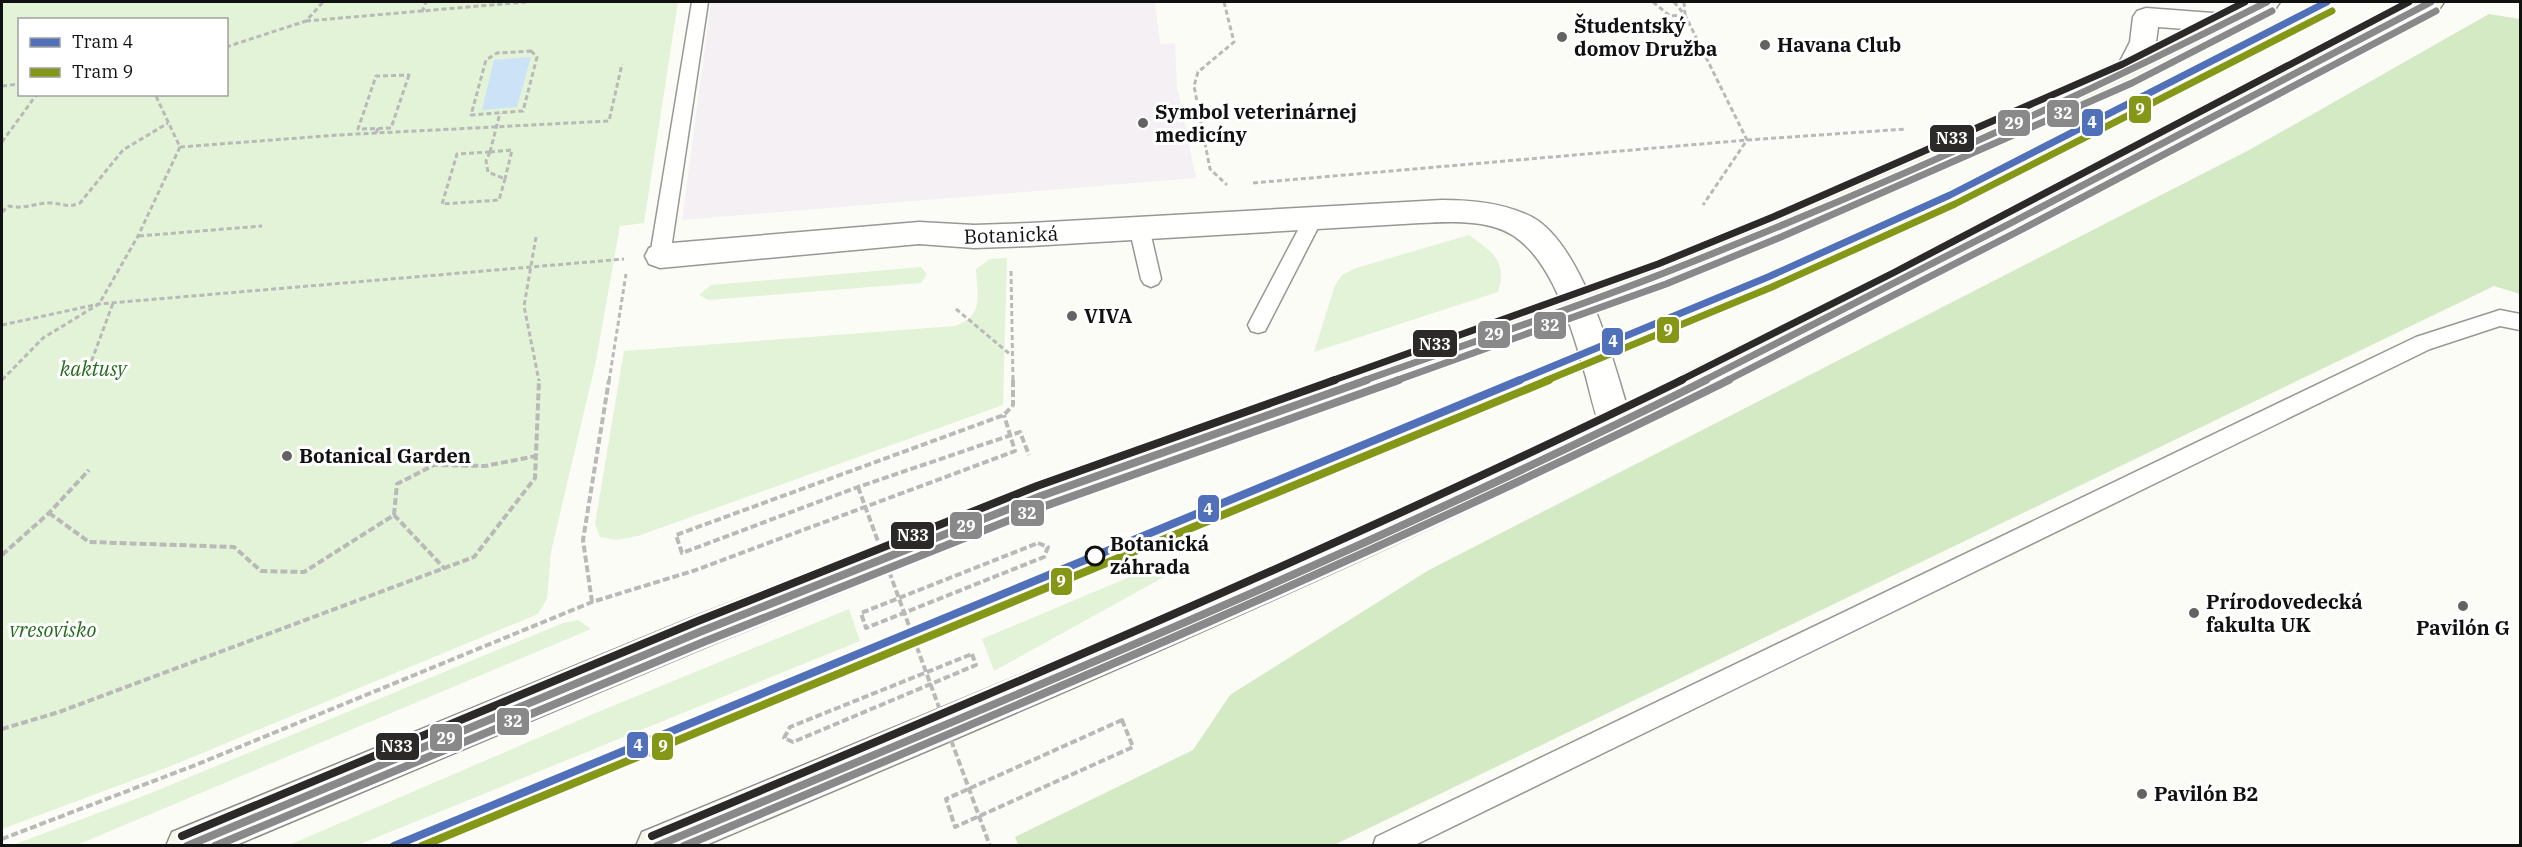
<svg xmlns="http://www.w3.org/2000/svg" width="2522" height="847" viewBox="0 0 2522 847" font-family="'IBM Plex Serif',serif">
  <rect width="100%" height="100%" fill="#fcfcf7"/>
  <path fill="#f5f0f3" d="M711,2H1155L1160,44L1175,43L1177,86L1196,178L682,220Z"/>
  <g fill="#e3f3d7" fill-rule="evenodd">
    <path d="M2,2H678L644,223L620,226L596,361L551,552L547,599L538,614L171,766L2,829ZM20,20H226V94H20Z"/>
    <path d="M1469,235C1492,252 1508,261 1498,292L1314,352L1335,285L1342,275L1356,268Z"/>
    <path d="M1007,258L1003,405L638,536L616,540L600,537L595,524L624,351L955,326C985,315 977,296 976,269L990,259Z"/>
    <path d="M921,267L927,274L921,283L709,300L699,295L711,285Z"/>
    <path d="M1177,557L1182,567L994,671L982,639Z"/>
    <path d="M849,609L860,641L358,845H289L605,709Z"/>
    <path d="M578,620L591,629L77,845H13L146,795L563,623Z"/>
  </g>
  <path fill="#d3eac4" d="M2489,14L2520,19V294L2494,286L1334,845H1018L1015,837L1193,750L1230,695L1429,570L2251,149Z"/>
  <path fill="#cce3f7" d="M531,57L517,107L482,110L494,60Z"/>
  <g fill="none" stroke-linecap="round" stroke-linejoin="round">
    <defs>
      <g id="service">
        <path d="M692,2H708L670,256L667,261L660,263L653,261L650,256Z"/>
        <path d="M1314,211L1321,213L1323,218L1265,331L1258,333L1251,331L1248,325L1251,319L1307,213Z"/>
        <path d="M1139,220L1146,222L1149,227L1161,279L1158,284L1151,287L1144,284L1141,279L1129,227L1132,222Z"/>
        <path d="M2500,310L2520,314V330L2500,326L2430,349L1413,846H1373L1376,837L2416,337Z"/>
      </g>
      <g id="minor">
        <path d="M2146,8L2226,14L2235,17L2239,23L2235,29L2226,32L2158,27L2156,42L2138,80L2128,83L2118,80L2114,73L2130,42L2133,17L2137,11Z"/>
        <path d="M1442,200C1473,200 1504,203 1532,217C1584,245 1616,369 1632,424L1627,434L1615,438L1603,434C1595,416 1591,396 1586,377C1572,330 1550,244 1497,228C1473,220 1445,222 1420,223L1030,246L974,248L919,244L660,268L649,264L645,256L649,248L660,244L919,222L974,225L1030,223Z"/>
      </g>
      <g id="secondary">
        <path d="M2246,2H2280L2276,8L2138,80L1788,235L1673,282L1053,507L715,643L234,846H166L172,832L689,619L1029,486L1651,266L1766,219L2118,66Z"/>
        <path d="M2411,2H2444L2440,8C2161,156 1883,309 1598,448C1305,591 1005,718 704,846H636L642,832C917,718 1194,606 1464,480C1784,331 2097,164 2411,2Z"/>
      </g>
    </defs>
    <use href="#service" stroke="#979795" stroke-width="3"/>
    <use href="#minor" stroke="#979795" stroke-width="3"/>
    <use href="#secondary" stroke="#8d8d8b" stroke-width="3"/>
    <g stroke="#b9b9b8" stroke-width="3" stroke-dasharray="5 3" stroke-linecap="butt">
      <path d="M1224,2L1234,42L1198,72L1194,86L1210,169L1227,185"/>
      <path d="M1653,2L1670,16L1684,15"/>
      <path d="M1674,2L1685,15L1747,140L1703,205"/>
      <path d="M1684,2L1685,14"/>
      <path d="M422,12L426,2"/>
      <path d="M306,21L526,2"/>
      <path d="M226,47L306,21L323,2"/>
      <path d="M531,51L537,57L523,111L471,115L486,60L497,53Z"/>
      <path d="M409,75L391,128L358,129L376,76Z"/>
      <path d="M2,86L20,84"/>
      <path d="M376,133L378,128"/>
      <path d="M2,142L37,94"/>
      <path d="M180,147L338,135L609,121L622,64"/>
      <path d="M490,152L486,161L488,172L505,179"/>
      <path d="M490,152L457,154L442,204L499,200L505,179"/>
      <path d="M490,152L500,113"/>
      <path d="M490,152L512,150L505,179"/>
      <path d="M1253,183L1747,140L1906,129"/>
      <path d="M2,212L9,206C25,210 37,202 52,203C63,204 69,208 80,203L123,150L168,123"/>
      <path d="M139,236L262,226"/>
      <path d="M536,237L524,306L539,381"/>
      <path d="M1011,271L1013,381"/>
      <path d="M956,309L1011,355"/>
      <path d="M2,325L99,304L624,259"/>
      <path d="M86,376L113,303"/>
      <path d="M2,380L43,338L99,304L138,236L180,147L155,94"/>
      <path d="M609,381L626,274"/>
    </g>
    <g stroke="#b9b9b8" stroke-width="4" stroke-dasharray="7 3" stroke-linecap="butt">
      <path d="M1013,380V405L1004,415L676,535L682,553L858,487L1020,432L1029,455"/>
      <path d="M49,513L89,542L234,547L261,571L304,572L394,515L445,569"/>
      <path d="M394,515L397,484L434,465L485,466L536,456"/>
      <path d="M1038,543L1048,547L1044,557L866,628L861,613Z"/>
      <path d="M2,555L49,513L89,470"/>
      <path d="M592,602L583,540L609,380"/>
      <path d="M972,654L976,665L793,742L784,738L790,727Z"/>
      <path d="M1122,720L1133,747L955,827L946,799Z"/>
      <path d="M2,729L59,712L474,557L535,478L539,380"/>
      <path d="M2,839L198,764L592,602L696,570L1015,451L1004,415"/>
    </g>
    <use href="#service" fill="#fffffe" fill-rule="evenodd"/>
    <use href="#minor" fill="#fffffe" fill-rule="evenodd"/>
    <use href="#secondary" fill="#f6f6eb" fill-rule="evenodd"/>
    <path stroke="#b9b9b8" stroke-width="4" stroke-dasharray="7 3" stroke-linecap="butt" d="M858,487L990,846"/>
    <defs>
      <g id="bus-1-far1">
        <path d="M1363,381C1463,345 1565,312 1664,273C1869,192 2071,102 2267,2"/>
        <path d="M1703,381L2011,223L2431,2"/>
      </g>
      <g id="bus-1">
        <path d="M187,846L702,631L1041,496L1367,380"/>
        <path d="M657,846C1010,698 1364,552 1706,380"/>
      </g>
      <g id="bus-2-far1">
        <path d="M1395,381L1666,284L1781,237L2132,83L2272,11"/>
        <path d="M1726,381L2013,234L2436,11"/>
      </g>
      <g id="bus-2">
        <path d="M215,846L706,641L1045,506L1399,380"/>
        <path d="M684,846C1036,698 1387,550 1729,380"/>
      </g>
      <g id="bus-3-far1">
        <path d="M1331,381L1658,264L1773,217L2123,64L2245,2"/>
        <path d="M1679,381L1895,272L2409,2"/>
      </g>
      <g id="bus-3">
        <path d="M182,836L698,621L1037,486L1335,380"/>
        <path d="M652,836C999,691 1344,545 1682,380"/>
      </g>
    </defs>
    <use href="#bus-1-far1" stroke="#fff" stroke-width="10"/>
    <use href="#bus-1" stroke="#fff" stroke-width="13"/>
    <use href="#bus-2-far1" stroke="#fff" stroke-width="10"/>
    <use href="#bus-2" stroke="#fff" stroke-width="13"/>
    <use href="#bus-3-far1" stroke="#fff" stroke-width="10"/>
    <use href="#bus-3" stroke="#fff" stroke-width="13"/>
    <use href="#bus-1-far1" stroke="#898989" stroke-width="7"/>
    <use href="#bus-1" stroke="#898989" stroke-width="8"/>
    <use href="#bus-2-far1" stroke="#898989" stroke-width="7"/>
    <use href="#bus-2" stroke="#898989" stroke-width="8"/>
    <use href="#bus-3-far1" stroke="#2b2a29" stroke-width="7"/>
    <use href="#bus-3" stroke="#2b2a29" stroke-width="8"/>
    <defs>
      <path id="tram-1-far1" d="M1517,381L1768,277L1950,195L2327,2"/>
      <path id="tram-1" d="M394,846L1520,380"/>
      <path id="tram-2-far1" d="M1545,381L1772,287L1955,204L2332,11"/>
      <path id="tram-2" d="M422,846L1549,380"/>
    </defs>
    <use href="#tram-1-far1" stroke="#fff" stroke-width="10"/>
    <use href="#tram-1" stroke="#fff" stroke-width="13"/>
    <use href="#tram-2-far1" stroke="#fff" stroke-width="10"/>
    <use href="#tram-2" stroke="#fff" stroke-width="13"/>
    <use href="#tram-1-far1" stroke="#5071b9" stroke-width="7"/>
    <use href="#tram-1" stroke="#5071b9" stroke-width="8"/>
    <use href="#tram-2-far1" stroke="#849717" stroke-width="7"/>
    <use href="#tram-2" stroke="#849717" stroke-width="8"/>
  </g>
  <g fill="#636362" stroke="#fff" stroke-width="2">
    <circle cx="1562" cy="37" r="6"/>
    <circle cx="1765" cy="45" r="6"/>
    <circle cx="1143" cy="123" r="6"/>
    <circle cx="1072" cy="316" r="6"/>
    <circle cx="287" cy="456" r="6"/>
    <circle cx="2463" cy="606" r="6"/>
    <circle cx="2194" cy="613" r="6"/>
    <circle cx="2142" cy="794" r="6"/>
  </g>
  <circle fill="#fff" stroke="#111" stroke-width="3" cx="1095" cy="556" r="9"/>
  <g text-anchor="middle" stroke-width="6" stroke-linejoin="round" paint-order="stroke">
    <g font-size="20" font-weight="bold" fill="#111" stroke="#fff" text-anchor="start">
      <text x="1574" y="33">Študentský<tspan x="1574" dy="23">domov Družba</tspan></text>
      <text x="1777" y="52">Havana Club</text>
      <text x="1155" y="119">Symbol veterinárnej<tspan x="1155" dy="23">medicíny</tspan></text>
      <text x="1084" y="323">VIVA</text>
      <text x="299" y="463">Botanical Garden</text>
      <text x="2206" y="609">Prírodovedecká<tspan x="2206" dy="23">fakulta UK</tspan></text>
      <text x="2463" y="635" text-anchor="middle">Pavilón G</text>
      <text x="2154" y="801">Pavilón B2</text>
    </g>
    <g font-size="20" fill="#111" stroke="#fff">
      <text transform="translate(1011 235) rotate(-2)" y="7">Botanická</text>
    </g>
    <g font-size="20" font-style="italic" fill="#256b1e" stroke="#fff">
      <text x="93" y="376">kaktusy</text>
      <text x="53" y="637">vresovisko</text>
    </g>
    <g font-size="20" font-weight="bold" fill="#111" stroke="#fff" text-anchor="start">
      <text x="1110" y="551">Botanická<tspan x="1110" dy="23">záhrada</tspan></text>
    </g>
  </g>
  <g stroke="#fff" stroke-width="2">
    <rect x="2128" y="95" width="24" height="29" rx="6" fill="#849717"/>
    <rect x="2046" y="99" width="34" height="29" rx="6" fill="#898989"/>
    <rect x="2081" y="108" width="23" height="29" rx="6" fill="#5071b9"/>
    <rect x="1997" y="109" width="34" height="28" rx="6" fill="#898989"/>
    <rect x="1929" y="124" width="46" height="29" rx="6" fill="#2b2a29"/>
    <rect x="1533" y="311" width="34" height="29" rx="6" fill="#898989"/>
    <rect x="1656" y="316" width="24" height="28" rx="6" fill="#849717"/>
    <rect x="1477" y="320" width="34" height="29" rx="6" fill="#898989"/>
    <rect x="1601" y="327" width="23" height="29" rx="6" fill="#5071b9"/>
    <rect x="1412" y="329" width="46" height="29" rx="6" fill="#2b2a29"/>
    <rect x="1197" y="494" width="23" height="29" rx="6" fill="#5071b9"/>
    <rect x="1010" y="499" width="35" height="28" rx="6" fill="#898989"/>
    <rect x="949" y="511" width="34" height="29" rx="6" fill="#898989"/>
    <rect x="890" y="521" width="45" height="29" rx="6" fill="#2b2a29"/>
    <rect x="1050" y="567" width="23" height="29" rx="6" fill="#849717"/>
    <rect x="496" y="707" width="34" height="29" rx="6" fill="#898989"/>
    <rect x="429" y="723" width="34" height="29" rx="6" fill="#898989"/>
    <rect x="626" y="731" width="23" height="28" rx="6" fill="#5071b9"/>
    <rect x="651" y="732" width="23" height="29" rx="6" fill="#849717"/>
    <rect x="375" y="732" width="45" height="29" rx="6" fill="#2b2a29"/>
  </g>
  <g font-size="16" text-anchor="middle" font-weight="bold" fill="#fff">
    <text x="2140" y="115">9</text>
    <text x="2063" y="119">32</text>
    <text x="2092" y="128">4</text>
    <text x="2014" y="129">29</text>
    <text x="1952" y="144">N33</text>
    <text x="1550" y="331">32</text>
    <text x="1668" y="336">9</text>
    <text x="1494" y="340">29</text>
    <text x="1613" y="347">4</text>
    <text x="1435" y="350">N33</text>
    <text x="1208" y="515">4</text>
    <text x="1027" y="519">32</text>
    <text x="966" y="532">29</text>
    <text x="913" y="541">N33</text>
    <text x="1061" y="587">9</text>
    <text x="513" y="727">32</text>
    <text x="446" y="744">29</text>
    <text x="638" y="751">4</text>
    <text x="663" y="752">9</text>
    <text x="397" y="752">N33</text>
  </g>
  <rect width="2522" height="847" fill="none" stroke="#111111" stroke-width="6"/>
  <rect x="18" y="18" width="210" height="78" fill="#ffffff" stroke="#a0a0a0" stroke-width="1.5"/>
  <rect x="30" y="38" width="30" height="9" fill="#5071b9" stroke="#a0a0a0" stroke-width="1.5"/>
  <text x="72" y="48" font-size="18" fill="#111111">Tram 4</text>
  <rect x="30" y="68" width="30" height="9" fill="#849717" stroke="#a0a0a0" stroke-width="1.5"/>
  <text x="72" y="78" font-size="18" fill="#111111">Tram 9</text>
</svg>
